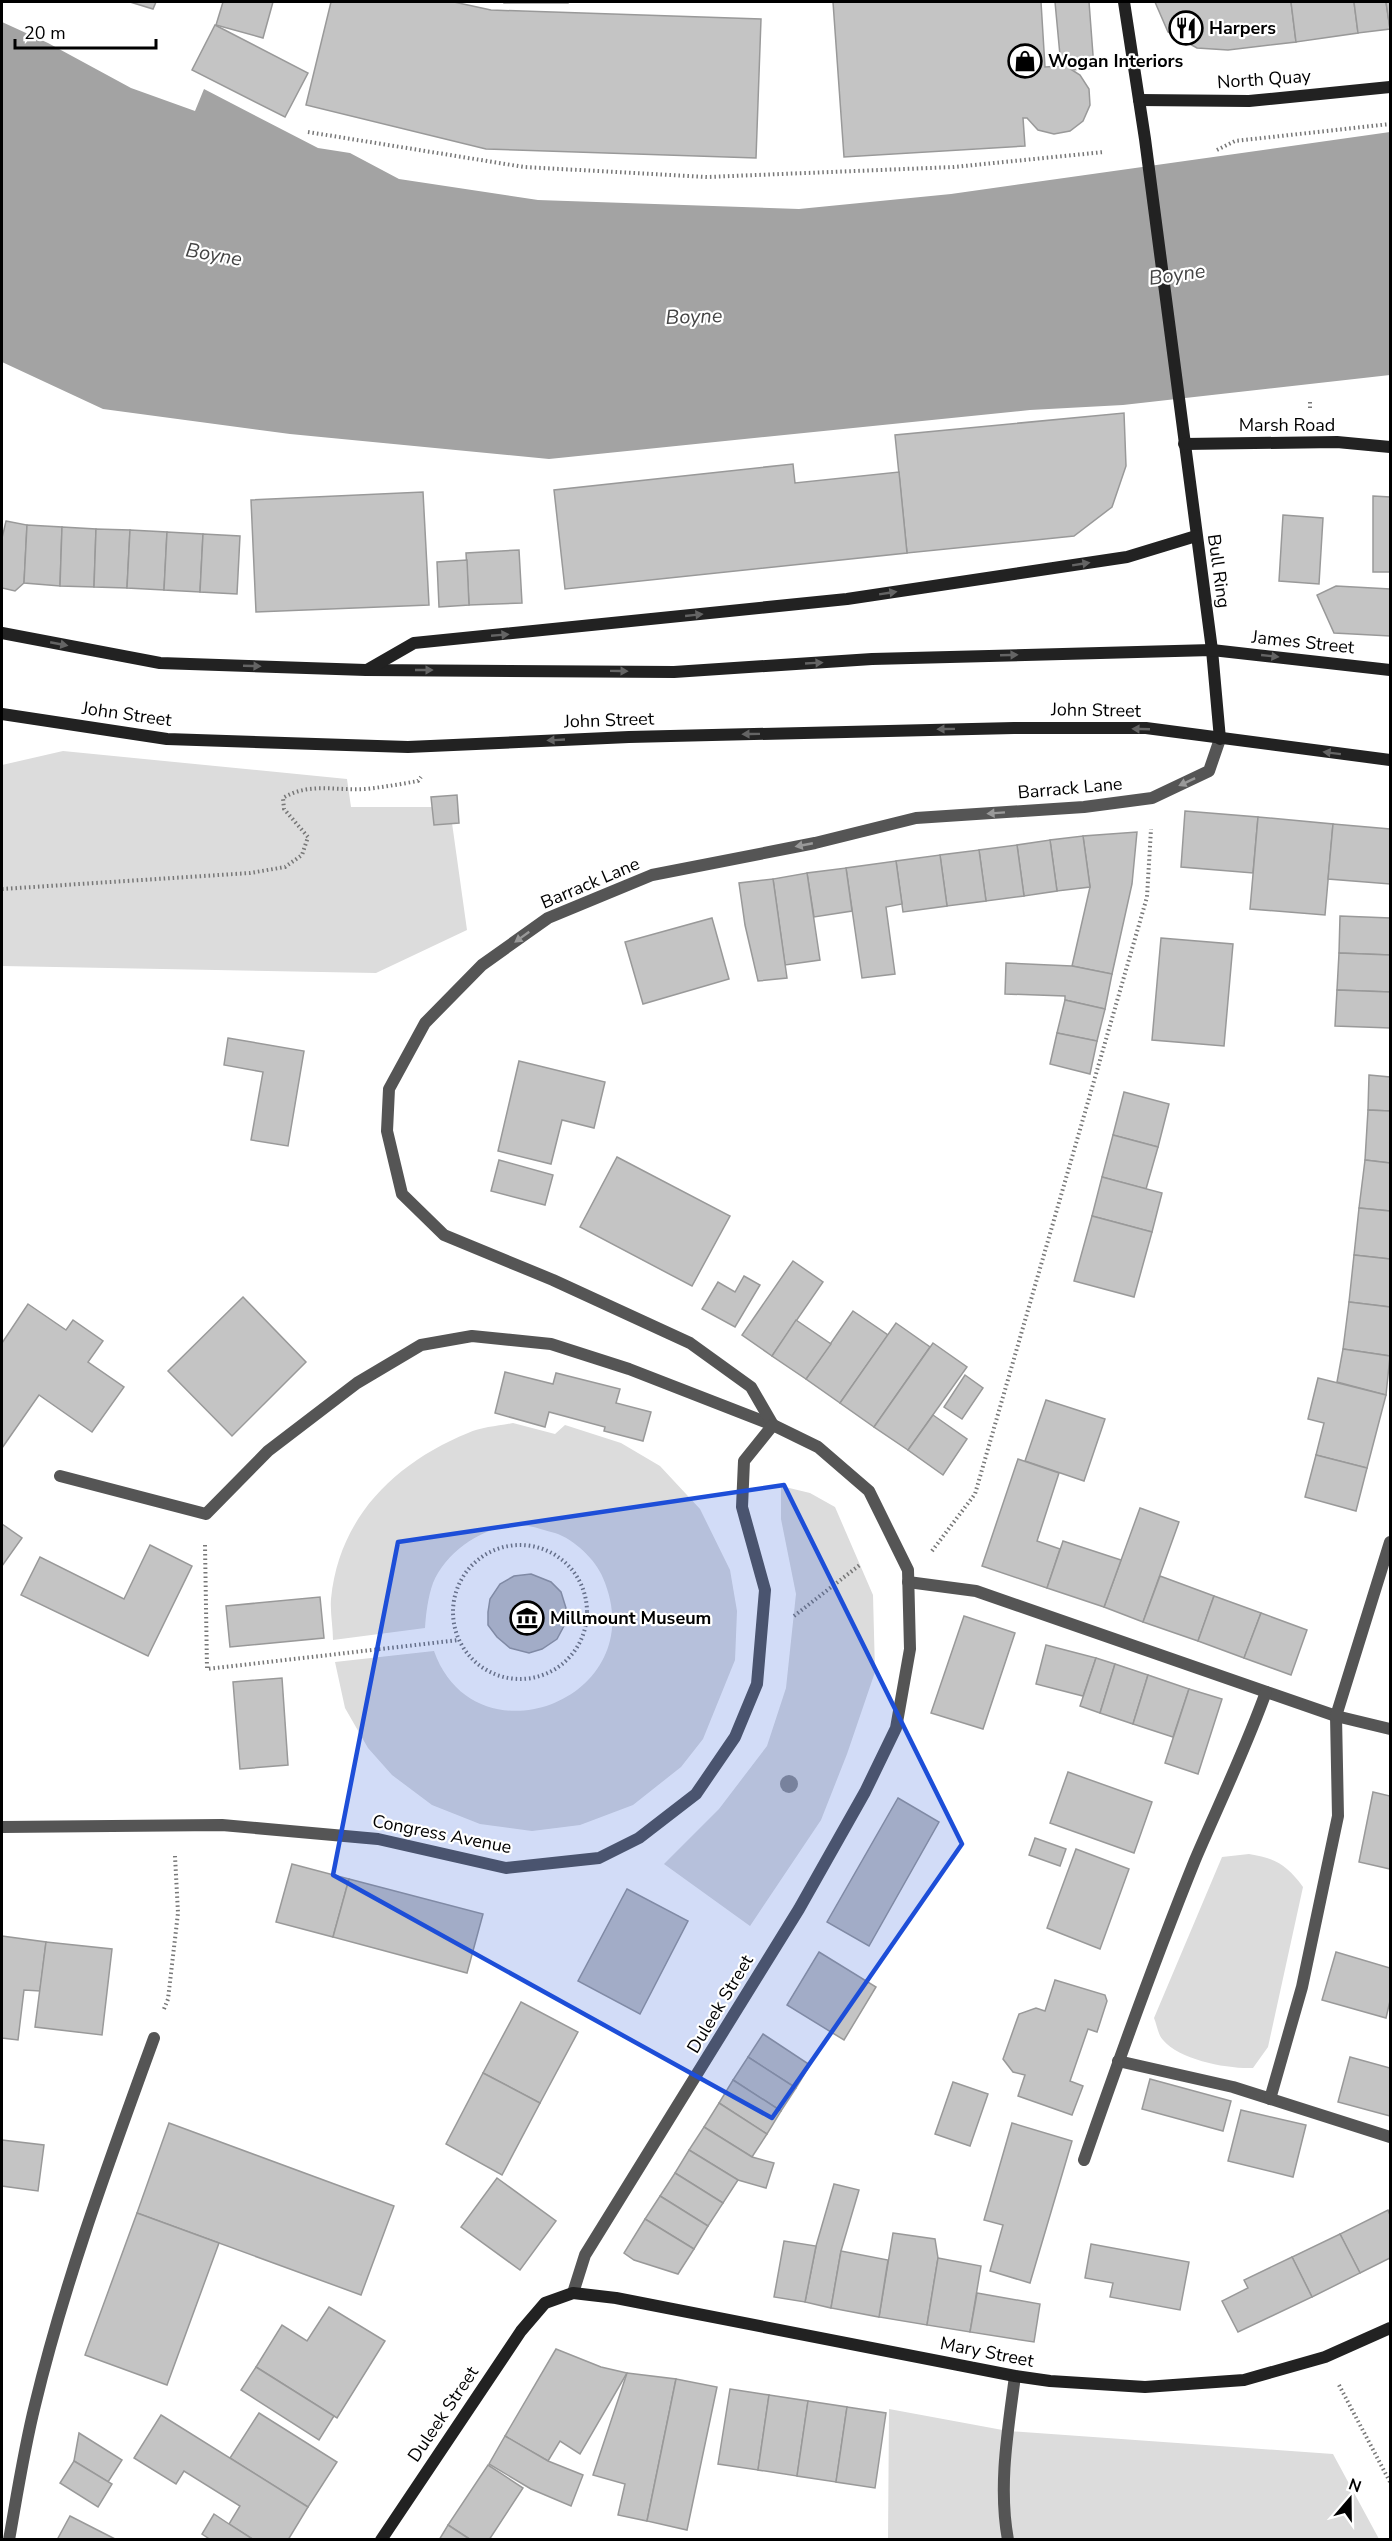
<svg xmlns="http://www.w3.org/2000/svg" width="1392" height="2541" viewBox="0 0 1392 2541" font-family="'Nunito Sans',sans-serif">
  <rect width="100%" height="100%" fill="#fff"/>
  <g fill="#dcdcdc">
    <path d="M63,751L347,779L351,807H432L434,825L452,823L467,930L376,973L2,966V765Z"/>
    <path d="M513,1423L555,1434L565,1425L621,1443L660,1466L700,1509L730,1570L737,1611L735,1660L703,1739L681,1767L633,1805L580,1825L532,1831L480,1824L432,1805L392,1775L368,1748L345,1708L335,1662L434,1651C475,1767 655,1699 603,1578C596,1560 574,1539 555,1533C546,1531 537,1527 528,1526C491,1520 447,1549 433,1583C428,1597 426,1613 425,1628L333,1640C333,1627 330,1612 331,1599C339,1517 395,1463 468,1433C481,1427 498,1426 513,1423Z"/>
    <path d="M781,1486L810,1493L835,1507L873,1595L875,1672L847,1754L821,1820L750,1926L664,1864L719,1809L767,1746L786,1688L796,1594L781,1519Z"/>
    <path d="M1249,1854C1275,1858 1287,1865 1303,1887L1268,2047L1253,2068C1227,2069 1180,2060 1163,2040C1158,2035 1157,2025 1154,2018L1222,1857Z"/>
    <path d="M889,2409L1008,2431L1333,2454L1379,2539L888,2540Z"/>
  </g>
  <path fill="#a3a3a3" d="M2,22L48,43L131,88L195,111L204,89L318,148L350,153L399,179L538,200L799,209L951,194L1390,132V375L1123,405L1030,410L549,459L290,434L103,409L2,362Z"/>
  <g fill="#c4c4c4" stroke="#999" stroke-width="1.5">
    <path d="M130,2H156L153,9Z"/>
    <path d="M223,2H273L263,38L216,25Z"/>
    <path d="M331,2H454L491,10L761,19L756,158L486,149L306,105Z"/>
    <rect x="504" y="2" width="64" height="1"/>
    <path d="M833,2H1041L1045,67L1061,66L1055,2H1089L1094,68L1072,70L1080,75L1089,89L1090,105L1083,121L1070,131L1054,134L1038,130L1027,118H1023L1025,146L844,157Z"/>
    <path d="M1155,2H1291L1296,42L1228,50L1197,48L1168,32Z"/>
    <path d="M1291,2H1354L1358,33L1296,42Z"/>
    <path d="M1354,2H1386L1390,29L1358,33Z"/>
    <path d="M1386,2H1390V29Z"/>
    <path d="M215,25L308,73L285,117L192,70Z"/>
    <path d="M1124,413L1126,466L1112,507L1074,536L907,553L895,435Z"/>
    <path d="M793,464L795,483L899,472L907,553L565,589L554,490Z"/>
    <path d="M423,492L429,605L256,612L251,500Z"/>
    <path d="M1373,496L1390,497V572H1373Z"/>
    <path d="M1283,515L1323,518L1319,584L1279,581Z"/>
    <path d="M6,521L27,525L24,583L15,591L2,588V538Z"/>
    <path d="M27,525L62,527L60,586L24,583Z"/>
    <path d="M62,527L96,529L94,587L60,586Z"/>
    <path d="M96,529L130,530L127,588L94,587Z"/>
    <path d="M130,530L167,532L164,590L127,588Z"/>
    <path d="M167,532L203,534L200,592L164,590Z"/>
    <path d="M203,534L240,536L237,594L200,592Z"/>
    <path d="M519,550L522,603L469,605L466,553Z"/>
    <path d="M467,560L469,605L439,607L437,562Z"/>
    <path d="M1336,586L1390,589V636L1334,633L1317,595Z"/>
    <path d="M457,795L459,823L434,825L431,797Z"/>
    <path d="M1185,811L1258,817L1253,873L1181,867Z"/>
    <path d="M1258,817L1333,824L1325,915L1250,909Z"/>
    <path d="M1333,824L1390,829V884L1328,879Z"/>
    <path d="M1137,832L1132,884L1112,974L1072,966L1090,887L1083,836Z"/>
    <path d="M1083,836L1090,887L1057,891L1050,840Z"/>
    <path d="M1050,840L1057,891L1024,896L1017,845Z"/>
    <path d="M1017,845L1024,896L986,901L979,850Z"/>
    <path d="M979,850L986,901L947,906L940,855Z"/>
    <path d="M940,855L947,906L903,912L896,861Z"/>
    <path d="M896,861L902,904L886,907L895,974L862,978L846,868Z"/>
    <path d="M846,868L852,911L814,917L807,873Z"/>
    <path d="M807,873L820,960L785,965L773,879Z"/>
    <path d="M773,879L787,978L758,981L745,925L739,883Z"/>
    <path d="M1340,916L1390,918V955L1339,953Z"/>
    <path d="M712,918L729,979L643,1004L625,942Z"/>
    <path d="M1161,938L1233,944L1224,1046L1152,1040Z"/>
    <path d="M1339,953L1390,955V992L1337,990Z"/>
    <path d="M1006,963L1072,966L1112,974L1105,1009L1065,1000V996L1005,994Z"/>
    <path d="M1337,990L1390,992V1028L1335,1026Z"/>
    <path d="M1065,1000L1105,1009L1097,1041L1057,1033Z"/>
    <path d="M1057,1033L1097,1041L1090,1074L1050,1064Z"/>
    <path d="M228,1038L304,1051L288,1146L251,1140L263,1072L224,1065Z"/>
    <path d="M519,1061L605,1082L594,1128L562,1120L551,1164L498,1151Z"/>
    <path d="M1369,1075L1390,1077V1111L1368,1110Z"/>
    <path d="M1124,1092L1169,1104L1158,1147L1113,1135Z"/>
    <path d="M1368,1110L1390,1111V1163L1365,1160Z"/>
    <path d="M1113,1135L1158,1147L1146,1189L1102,1177Z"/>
    <path d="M617,1157L730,1216L692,1286L580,1227Z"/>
    <path d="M499,1160L553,1175L545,1205L491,1191Z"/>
    <path d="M1365,1160L1390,1163V1211L1359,1208Z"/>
    <path d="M1102,1177L1162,1193L1152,1232L1092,1216Z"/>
    <path d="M1359,1208L1390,1211V1259L1354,1255Z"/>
    <path d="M1092,1216L1152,1232L1134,1297L1074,1281Z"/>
    <path d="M1354,1255L1390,1259V1307L1349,1302Z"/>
    <path d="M793,1261L823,1282L772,1356L742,1335Z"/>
    <path d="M744,1276L760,1285L735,1327L702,1309L718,1282L735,1292Z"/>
    <path d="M243,1297L306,1362L232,1436L168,1371Z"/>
    <path d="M1349,1302L1390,1307V1356L1343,1349Z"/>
    <path d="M28,1304L66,1330L73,1320L103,1341L88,1362L124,1387L92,1432L39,1395L2,1448V1343Z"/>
    <path d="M853,1311L888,1335L840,1403L806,1379Z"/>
    <path d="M796,1320L831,1344L806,1379L772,1356Z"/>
    <path d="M896,1323L930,1347L874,1427L840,1403Z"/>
    <path d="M933,1343L967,1367L908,1450L874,1427Z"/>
    <path d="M1343,1349L1390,1356L1386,1395L1337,1382Z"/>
    <path d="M505,1372L553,1384L556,1373L620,1389L616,1403L651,1412L643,1441L604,1431L605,1427L549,1412L545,1427L495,1413Z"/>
    <path d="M965,1375L983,1388L962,1419L944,1407Z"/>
    <path d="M1318,1378L1386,1395L1367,1468L1316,1455L1324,1423L1308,1419Z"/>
    <path d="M1046,1400L1105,1419L1084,1481L1025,1461Z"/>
    <path d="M933,1415L967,1439L943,1475L908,1450Z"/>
    <path d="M1316,1455L1367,1468L1356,1511L1305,1497Z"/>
    <path d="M1018,1459L1059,1473L1037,1541L1060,1549L1047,1588L982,1566Z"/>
    <path d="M1140,1508L1179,1522L1143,1622L1104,1607Z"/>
    <path d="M2,1524L22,1538L2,1566Z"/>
    <path d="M1063,1541L1121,1560L1104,1607L1047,1588Z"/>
    <path d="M150,1545L192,1566L148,1656L21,1595L40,1557L124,1599Z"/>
    <path d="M531,1574L551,1582L561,1592L566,1608L565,1624L557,1639L542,1649L529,1653L510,1648L497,1637L488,1625V1612L490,1599L500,1584L514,1576Z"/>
    <path d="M1160,1576L1214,1596L1198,1641L1143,1622Z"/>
    <path d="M1214,1596L1261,1613L1244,1658L1198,1641Z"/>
    <path d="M320,1597L324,1638L230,1647L226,1606Z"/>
    <path d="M1261,1613L1307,1630L1291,1675L1244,1658Z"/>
    <path d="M964,1616L1015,1633L983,1729L931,1713Z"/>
    <path d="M1046,1645L1096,1658L1083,1696L1036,1684Z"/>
    <path d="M1096,1658L1115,1664L1100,1713L1080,1706Z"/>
    <path d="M1115,1664L1148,1675L1133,1724L1100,1713Z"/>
    <path d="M1148,1675L1189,1689L1173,1737L1133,1724Z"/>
    <path d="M282,1678L288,1765L240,1769L233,1682Z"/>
    <path d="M1189,1689L1222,1699L1198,1774L1165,1763Z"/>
    <path d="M1068,1772L1152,1802L1134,1853L1050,1823Z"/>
    <path d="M1373,1792L1390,1796V1869L1359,1862Z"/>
    <path d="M898,1798L939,1822L869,1946L827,1922Z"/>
    <path d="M1035,1838L1066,1849L1060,1866L1029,1855Z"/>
    <path d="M1076,1849L1129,1869L1100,1949L1047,1928Z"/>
    <path d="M292,1864L349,1879L333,1937L276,1922Z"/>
    <path d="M349,1879L483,1914L467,1973L333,1937Z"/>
    <path d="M627,1889L688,1921L640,2014L578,1981Z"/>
    <path d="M2,1936L46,1942L40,1991L24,1990L18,2040L2,2038Z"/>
    <path d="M46,1942L112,1949L102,2035L35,2027Z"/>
    <path d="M819,1952L876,1987L844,2040L787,2005Z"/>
    <path d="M1336,1952L1390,1968V2001L1386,2018L1322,2000Z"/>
    <path d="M1055,1980L1105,1995L1107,2001L1097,2032L1088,2029L1070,2081L1083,2086L1072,2115L1018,2096L1025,2075L1013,2072L1003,2059L1019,2014L1036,2008L1045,2011Z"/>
    <path d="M521,2002L578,2032L540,2103L483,2073Z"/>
    <path d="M763,2034L810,2065L796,2088L748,2057Z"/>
    <path d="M748,2057L796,2088L781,2111L733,2080Z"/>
    <path d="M1350,2057L1390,2068V2116L1338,2102Z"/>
    <path d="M483,2073L540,2103L502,2175L446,2144Z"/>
    <path d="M1150,2079L1231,2101L1223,2131L1142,2109Z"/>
    <path d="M733,2080L781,2111L767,2134L719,2103Z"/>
    <path d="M953,2082L988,2094L970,2146L935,2134Z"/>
    <path d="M719,2103L767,2134L752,2157L704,2127Z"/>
    <path d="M1241,2110L1306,2125L1293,2177L1228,2161Z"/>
    <path d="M169,2123L394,2206L361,2295L137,2213Z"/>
    <path d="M1012,2123L1072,2141L1030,2283L990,2271L1003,2225L984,2220Z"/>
    <path d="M704,2127L752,2157L774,2163L766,2188L738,2180L689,2150Z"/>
    <path d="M2,2140L44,2145L38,2191L2,2186Z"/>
    <path d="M689,2150L738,2180L723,2203L675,2173Z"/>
    <path d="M675,2173L723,2203L708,2226L660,2196Z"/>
    <path d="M497,2178L556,2221L520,2270L461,2227Z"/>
    <path d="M834,2184L859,2190L841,2251L831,2308L805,2302L816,2246Z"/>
    <path d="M660,2196L708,2226L694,2249L645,2219Z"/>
    <path d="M1388,2210L1390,2215V2258L1360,2273L1340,2234Z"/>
    <path d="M137,2213L219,2243L167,2385L85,2355Z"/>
    <path d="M645,2219L694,2249L678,2274L634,2260L624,2253Z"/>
    <path d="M893,2233L935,2239L938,2258L927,2325L879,2317Z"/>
    <path d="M1340,2234L1360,2273L1312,2297L1292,2257Z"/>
    <path d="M784,2241L816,2246L805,2302L774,2297Z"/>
    <path d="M1091,2244L1189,2262L1180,2310L1110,2297L1113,2283L1085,2278Z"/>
    <path d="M841,2251L888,2260L879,2317L831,2308Z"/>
    <path d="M1292,2257L1312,2297L1238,2332L1222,2301L1248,2288L1244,2280Z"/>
    <path d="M938,2258L981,2266L970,2332L927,2325Z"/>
    <path d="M977,2293L1040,2304L1034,2342L970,2332Z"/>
    <path d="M329,2307L385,2341L337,2418L256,2367L282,2325L307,2341Z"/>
    <path d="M556,2349L601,2367L627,2373L580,2454L560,2441L548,2461L505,2436Z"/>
    <path d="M256,2367L334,2416L319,2440L241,2390Z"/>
    <path d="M627,2373L676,2379L647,2521L618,2515L625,2484L593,2475Z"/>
    <path d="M676,2379L717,2387L687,2530L647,2521Z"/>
    <path d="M730,2389L769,2395L758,2470L718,2464Z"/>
    <path d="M769,2395L808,2401L797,2476L758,2470Z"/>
    <path d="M808,2401L847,2407L836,2482L797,2476Z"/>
    <path d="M847,2407L886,2413L875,2488L836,2482Z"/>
    <path d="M259,2413L337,2462L308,2507L230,2458Z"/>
    <path d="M161,2415L308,2507L288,2540H254L229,2524L240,2506L184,2471L176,2484L134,2458Z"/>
    <path d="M79,2433L122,2460L108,2482L74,2461Z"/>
    <path d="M505,2436L548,2461L583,2475L571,2506L531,2489L489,2464Z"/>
    <path d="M74,2461L112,2484L98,2507L60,2483Z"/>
    <path d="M488,2465L523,2488L489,2540H471L448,2525Z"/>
    <path d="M214,2514L229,2524L254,2540H211L202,2534Z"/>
    <path d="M70,2516L117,2540H57Z"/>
    <path d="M448,2525L471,2540H439Z"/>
  </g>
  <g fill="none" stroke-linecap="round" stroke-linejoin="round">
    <g stroke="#777" stroke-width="4" stroke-dasharray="1.5 3" stroke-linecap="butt">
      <path d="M308,132L524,167L707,177L954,167L1104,152"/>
      <path d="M1217,150L1235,141L1390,124"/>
      <path d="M1310,402V411"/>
      <path d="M2,889L250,873L285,867L302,855L308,837L284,809L283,798C309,782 337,791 366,789C384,787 401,784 418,781L421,777"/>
      <circle cx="520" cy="1612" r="67"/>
      <path d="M205,1545L207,1669L459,1640"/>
      <path d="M932,1551L975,1494L1147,897L1151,829"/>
      <path d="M794,1616L861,1564"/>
      <path d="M164,2009L168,1999L178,1913L175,1856"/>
      <path d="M1339,2385L1390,2482"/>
    </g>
    <g stroke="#555" stroke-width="12">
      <path d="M60,1476L206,1514L268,1451L357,1383L421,1345L472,1336L551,1344L629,1369L773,1425"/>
      <path d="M9,2540C17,2495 24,2449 35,2405C65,2280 110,2159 154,2038"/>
      <path d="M1008,2540C998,2486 1008,2430 1015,2376"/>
    </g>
    <g stroke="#555" stroke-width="12">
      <path d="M773,1425L751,1387L690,1343L553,1280L444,1235L402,1194L387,1131L389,1089L425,1023L482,965L548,918L652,875L815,843L916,818L1084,807L1152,798L1209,771L1220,739"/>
      <path d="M908,1582L976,1591L1336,1716L1390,1729"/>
      <path d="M2,1827L222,1825L378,1839L506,1868L599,1858L639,1838L696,1794L735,1737L757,1684L765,1590L742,1507L744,1461L773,1425L818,1447L869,1491L908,1570L910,1649L896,1728L865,1792L799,1909L585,2255L573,2293"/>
      <path d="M1118,2061L1233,2087L1390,2137"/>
      <path d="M1270,2099L1302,1987L1338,1816L1336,1716L1390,1542"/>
      <path d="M1084,2160C1119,2059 1155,1959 1195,1860C1219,1804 1245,1750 1266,1692"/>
    </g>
    <g stroke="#222" stroke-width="12">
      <path d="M1124,2L1145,139L1212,650L1220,739"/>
      <path d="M1139,100L1249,101L1390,87"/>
      <path d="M1184,444L1337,442L1390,447"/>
      <path d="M2,633L160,663L366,670L674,672L872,659L1212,650L1390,670"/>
      <path d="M367,670L414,643L847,599L1127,557L1196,536"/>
      <path d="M2,714L167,739L408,747L629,737L1014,728H1146L1390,760"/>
      <path d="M381,2540L521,2331L545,2303L573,2293L616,2298L1015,2376L1050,2381L1145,2387L1244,2380L1325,2357L1390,2328"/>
    </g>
  </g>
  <circle fill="#8f8f8f" cx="789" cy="1784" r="9"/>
  <defs><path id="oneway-solid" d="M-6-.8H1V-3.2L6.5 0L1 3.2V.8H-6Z" transform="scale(1.5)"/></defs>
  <g fill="#646464">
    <use href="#oneway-solid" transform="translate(1081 564) rotate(-9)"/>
    <use href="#oneway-solid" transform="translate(888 593) rotate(-9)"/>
    <use href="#oneway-solid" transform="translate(694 615) rotate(-6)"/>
    <use href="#oneway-solid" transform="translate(500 635) rotate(-5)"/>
    <use href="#oneway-solid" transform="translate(59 644) rotate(11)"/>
    <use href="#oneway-solid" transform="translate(1009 655) rotate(-2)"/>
    <use href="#oneway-solid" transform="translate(1270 656) rotate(6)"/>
    <use href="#oneway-solid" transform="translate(814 663) rotate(-3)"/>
    <use href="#oneway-solid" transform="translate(252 666) rotate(2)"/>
    <use href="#oneway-solid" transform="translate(424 670)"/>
    <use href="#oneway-solid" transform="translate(619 671) rotate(1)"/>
    <use href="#oneway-solid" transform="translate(946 729) rotate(179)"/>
    <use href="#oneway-solid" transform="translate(1141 729) rotate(-178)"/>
    <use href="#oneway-solid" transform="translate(751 734) rotate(179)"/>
    <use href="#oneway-solid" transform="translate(556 740) rotate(177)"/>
    <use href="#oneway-solid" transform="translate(1332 753) rotate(-173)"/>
  </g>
  <g fill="#999">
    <use href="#oneway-solid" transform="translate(1187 782) rotate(155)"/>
    <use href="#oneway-solid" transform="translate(996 813) rotate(176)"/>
    <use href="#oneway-solid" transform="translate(804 845) rotate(169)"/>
    <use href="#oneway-solid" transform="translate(522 937) rotate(144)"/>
  </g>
  <path fill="#1d4ed8" fill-opacity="0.2" stroke="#1d4ed8" stroke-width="4.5" stroke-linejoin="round" d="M784,1485L962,1844L772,2118L333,1875L398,1542Z"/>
  <defs>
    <symbol id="restaurant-ring" viewBox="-11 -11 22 22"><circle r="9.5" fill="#fff" stroke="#000" stroke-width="1.5"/><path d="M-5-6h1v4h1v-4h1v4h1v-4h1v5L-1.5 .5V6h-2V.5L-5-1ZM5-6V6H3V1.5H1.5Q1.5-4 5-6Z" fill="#000"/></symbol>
    <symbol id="shop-ring" viewBox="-11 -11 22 22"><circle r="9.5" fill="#fff" stroke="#000" stroke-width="1.5"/><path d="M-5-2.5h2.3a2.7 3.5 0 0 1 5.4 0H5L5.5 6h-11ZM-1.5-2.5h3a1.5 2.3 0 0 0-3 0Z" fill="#000"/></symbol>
    <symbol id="museum-ring" viewBox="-11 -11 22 22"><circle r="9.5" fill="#fff" stroke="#000" stroke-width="1.5"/><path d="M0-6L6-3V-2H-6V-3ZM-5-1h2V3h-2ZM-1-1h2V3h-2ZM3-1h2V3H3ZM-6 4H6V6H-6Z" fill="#000"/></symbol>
  </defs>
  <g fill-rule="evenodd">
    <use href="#restaurant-ring" x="1167" y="9" width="38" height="38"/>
    <use href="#shop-ring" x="1006" y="42" width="38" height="38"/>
    <use href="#museum-ring" x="508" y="1599" width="38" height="38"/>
  </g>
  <g text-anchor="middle" stroke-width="4.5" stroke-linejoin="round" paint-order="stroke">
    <g font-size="18" font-weight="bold" fill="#000" stroke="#fff" text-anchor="start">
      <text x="1209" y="34">Harpers</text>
      <text x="1048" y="67">Wogan Interiors</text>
      <text x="550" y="1624">Millmount Museum</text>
    </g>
    <g font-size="18" fill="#000" stroke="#fff">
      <text transform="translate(1264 79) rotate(-4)" y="6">North Quay</text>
      <text x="1287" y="431">Marsh Road</text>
      <text transform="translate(1219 571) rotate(82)" y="6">Bull Ring</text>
      <text transform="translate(1303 642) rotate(6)" y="6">James Street</text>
      <text transform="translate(1096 710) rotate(1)" y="6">John Street</text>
      <text transform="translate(127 714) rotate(8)" y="6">John Street</text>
      <text transform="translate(609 720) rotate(-2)" y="6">John Street</text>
      <text transform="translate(1070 788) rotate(-5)" y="6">Barrack Lane</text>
      <text transform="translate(590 883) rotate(-23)" y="6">Barrack Lane</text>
      <text transform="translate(442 1834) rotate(11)" y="6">Congress Avenue</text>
      <text transform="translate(720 2004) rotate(-59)" y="6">Duleek Street</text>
      <text transform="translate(987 2352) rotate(11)" y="6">Mary Street</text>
      <text transform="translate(443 2414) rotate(-56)" y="6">Duleek Street</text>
    </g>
    <g font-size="20" font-style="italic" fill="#444" stroke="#fff">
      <text transform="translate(214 254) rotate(10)" y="7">Boyne</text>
      <text transform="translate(1177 274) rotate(-8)" y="7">Boyne</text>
      <text transform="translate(694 316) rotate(-2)" y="7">Boyne</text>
    </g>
  </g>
  <rect width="1392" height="2541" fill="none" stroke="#000000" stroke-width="6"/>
  <g transform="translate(1350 2499) rotate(20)" stroke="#ffffff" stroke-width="4.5" paint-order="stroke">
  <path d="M0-4.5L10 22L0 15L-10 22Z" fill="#000000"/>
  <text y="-9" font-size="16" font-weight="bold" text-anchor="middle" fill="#000000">N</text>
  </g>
  <path d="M15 39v9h141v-9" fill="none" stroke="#000000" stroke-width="3"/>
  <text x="24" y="39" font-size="18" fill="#000000" stroke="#ffffff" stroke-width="4.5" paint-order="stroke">20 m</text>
</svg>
